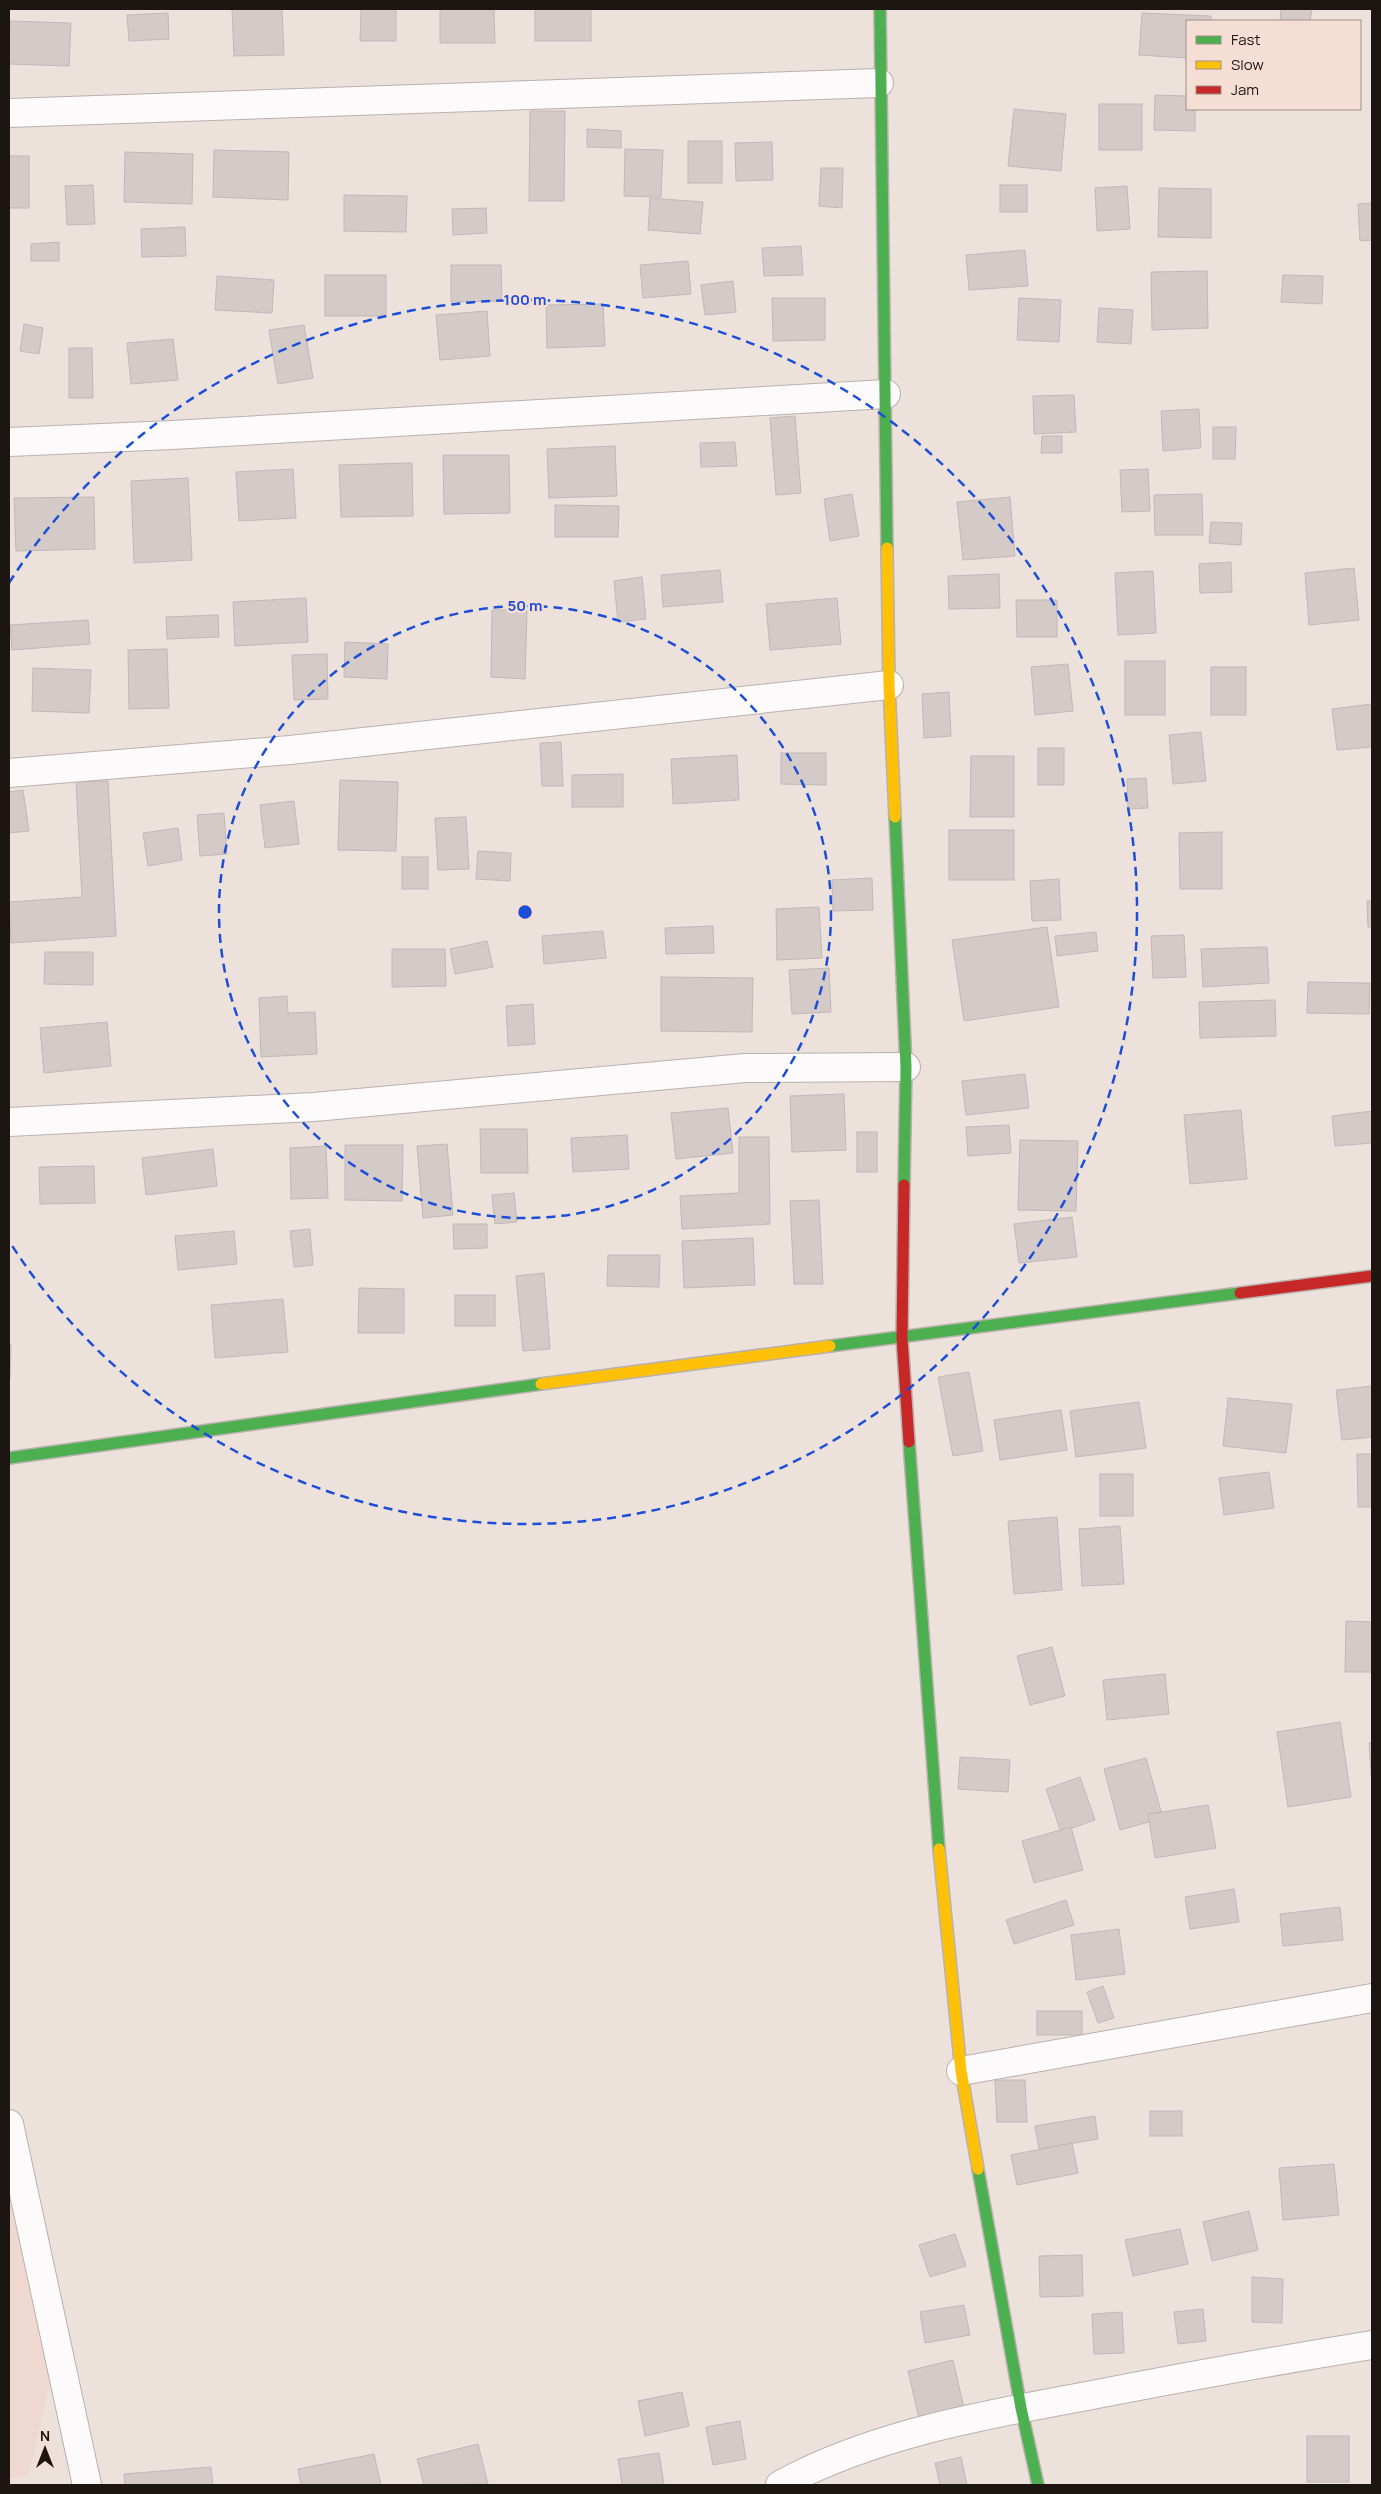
<svg xmlns="http://www.w3.org/2000/svg" width="1381" height="2494" viewBox="0 0 1381 2494" font-family="Manrope,sans-serif">
  <rect width="100%" height="100%" fill="#ede1dc"/>
  <path fill="#efd8cf" d="M9,2162L54,2365L29,2475L9,2479Z"/>
  <g fill="#d4cac7" stroke="#c2b8b6">
    <path d="M232,9H282L284,55L234,56Z"/>
    <path d="M361,9H396V41H360Z"/>
    <path d="M440,9H494L495,43H440Z"/>
    <rect x="535" y="9" width="56" height="32"/>
    <path d="M1281,9H1312L1310,21H1280Z"/>
    <path d="M168,13L169,39L129,41L127,15Z"/>
    <path d="M1142,13L1211,16V21H1187V58L1139,55Z"/>
    <path d="M10,21L71,23L69,66L9,64Z"/>
    <path d="M1155,95L1187,96V109H1195V131L1154,130Z"/>
    <rect x="1099" y="104" width="43" height="46"/>
    <path d="M1014,109L1066,114L1061,171L1008,166Z"/>
    <path d="M530,111H565L564,201H529Z"/>
    <path d="M587,129L621,131V148L587,147Z"/>
    <rect x="688" y="141" width="34" height="42"/>
    <path d="M772,142L773,180L736,181L735,143Z"/>
    <path d="M625,149L663,150L661,197L624,196Z"/>
    <path d="M214,150L289,152L288,200L213,197Z"/>
    <path d="M125,152L193,154L192,204L124,202Z"/>
    <rect x="9" y="156" width="20" height="52"/>
    <path d="M821,168H843L842,208L819,206Z"/>
    <path d="M93,185L95,224L67,225L65,186Z"/>
    <rect x="1000" y="185" width="27" height="27"/>
    <path d="M1127,186L1130,229L1097,231L1095,188Z"/>
    <path d="M1159,188L1211,189V238L1158,237Z"/>
    <path d="M344,195L407,196L406,232L344,231Z"/>
    <path d="M650,198L703,202L700,234L648,230Z"/>
    <path d="M1372,203V240L1360,241L1358,204Z"/>
    <path d="M486,208L487,233L453,235L452,209Z"/>
    <path d="M185,227L186,256L142,257L141,229Z"/>
    <path d="M59,242V261H31V244Z"/>
    <path d="M801,246L803,275L764,276L762,248Z"/>
    <path d="M1025,250L1028,286L969,290L966,255Z"/>
    <path d="M688,261L691,294L643,298L640,265Z"/>
    <path d="M451,265H501L502,301L451,302Z"/>
    <path d="M1207,271L1208,328L1152,330L1151,272Z"/>
    <rect x="325" y="275" width="61" height="41"/>
    <path d="M1283,275L1323,276L1322,304L1281,302Z"/>
    <path d="M217,276L274,280L272,313L215,310Z"/>
    <path d="M733,281L736,312L705,315L701,285Z"/>
    <path d="M772,298H825V340L773,341Z"/>
    <path d="M1019,298L1061,300L1059,342L1017,340Z"/>
    <path d="M603,304L605,346L547,348L546,305Z"/>
    <path d="M1099,308L1133,310L1131,344L1097,342Z"/>
    <path d="M487,311L490,356L440,360L436,315Z"/>
    <path d="M24,324L43,328L39,354L20,351Z"/>
    <path d="M304,325L313,378L278,384L269,330Z"/>
    <path d="M173,339L178,380L131,384L127,343Z"/>
    <path d="M69,348H92L93,398H69Z"/>
    <path d="M1074,395L1076,432L1034,434L1033,396Z"/>
    <path d="M1199,409L1201,448L1163,451L1161,411Z"/>
    <path d="M795,416L801,493L776,495L770,418Z"/>
    <path d="M1213,427H1236L1235,459H1213Z"/>
    <path d="M1042,436H1062V453H1041Z"/>
    <path d="M735,442L737,466L701,467L700,443Z"/>
    <path d="M615,446L617,496L549,498L547,449Z"/>
    <path d="M443,455H509L510,513L444,514Z"/>
    <path d="M412,463L413,516L341,517L339,465Z"/>
    <path d="M293,469L296,518L239,521L236,472Z"/>
    <path d="M1148,469L1150,511L1122,512L1120,470Z"/>
    <path d="M188,478L192,560L134,563L131,481Z"/>
    <path d="M852,494L859,536L830,541L824,499Z"/>
    <path d="M1202,494L1203,535H1155L1154,495Z"/>
    <path d="M94,497L95,549L16,551L14,498Z"/>
    <path d="M1010,497L1015,556L963,560L957,502Z"/>
    <path d="M555,505L619,506L618,537H555Z"/>
    <path d="M1211,522L1242,523L1241,545L1209,543Z"/>
    <path d="M1231,562L1232,592L1200,593L1199,564Z"/>
    <path d="M1354,568L1359,620L1309,625L1305,573Z"/>
    <path d="M720,570L723,602L663,607L661,575Z"/>
    <path d="M1153,571L1156,633L1118,635L1115,573Z"/>
    <path d="M999,574L1000,608L949,609L948,576Z"/>
    <path d="M642,577L646,619L618,622L614,581Z"/>
    <path d="M306,598L308,642L235,646L233,602Z"/>
    <path d="M837,598L841,644L770,650L766,604Z"/>
    <path d="M1016,600H1057V637H1017Z"/>
    <path d="M492,610H527L525,679L491,677Z"/>
    <path d="M218,615L219,637L167,639L166,617Z"/>
    <path d="M88,620L90,644L12,650L10,625Z"/>
    <path d="M345,642L388,644L387,679L344,677Z"/>
    <path d="M167,649L169,708L129,709L128,650Z"/>
    <path d="M327,654L328,699L294,700L292,655Z"/>
    <rect x="1125" y="661" width="40" height="54"/>
    <path d="M1068,664L1073,711L1035,715L1031,667Z"/>
    <rect x="1211" y="667" width="35" height="48"/>
    <path d="M33,668L91,670L89,713L32,711Z"/>
    <path d="M949,692L951,736L924,738L922,694Z"/>
    <path d="M1372,704V747L1337,750L1332,709Z"/>
    <path d="M1201,732L1206,781L1173,784L1169,735Z"/>
    <path d="M561,742L563,786H542L540,743Z"/>
    <rect x="1038" y="748" width="26" height="37"/>
    <path d="M781,753H826V785L781,784Z"/>
    <path d="M737,755L739,800L673,804L671,759Z"/>
    <path d="M971,756H1014V817H970Z"/>
    <path d="M623,774V807H572V775Z"/>
    <path d="M1146,778L1148,808L1128,809L1127,779Z"/>
    <path d="M340,780L398,782L396,851L338,850Z"/>
    <path d="M108,781L116,936L11,943L9,902L82,897L76,782Z"/>
    <path d="M23,790L29,831L9,833V792Z"/>
    <path d="M294,801L299,844L265,848L260,805Z"/>
    <path d="M224,813L227,854L200,856L197,815Z"/>
    <path d="M466,817L469,869L438,870L435,818Z"/>
    <path d="M178,828L182,860L148,866L143,833Z"/>
    <rect x="949" y="830" width="65" height="50"/>
    <path d="M1222,832V889H1180L1179,833Z"/>
    <path d="M478,851L511,853L510,881L476,879Z"/>
    <rect x="402" y="857" width="26" height="32"/>
    <path d="M872,878L873,910L833,911L832,880Z"/>
    <path d="M1059,879L1061,920L1032,921L1030,881Z"/>
    <path d="M1367,901H1372V927H1368Z"/>
    <path d="M819,907L822,958L777,960L776,909Z"/>
    <path d="M713,926L714,953L666,954L665,928Z"/>
    <path d="M1047,927L1059,1007L964,1021L952,940Z"/>
    <path d="M603,931L606,958L544,964L542,936Z"/>
    <path d="M1096,932L1098,951L1057,956L1055,936Z"/>
    <path d="M1184,935L1186,977L1153,978L1151,936Z"/>
    <path d="M487,941L493,967L455,974L450,949Z"/>
    <path d="M1267,947L1269,983L1203,987L1201,949Z"/>
    <path d="M392,949H445L446,986L392,987Z"/>
    <path d="M45,952H93V985L44,984Z"/>
    <path d="M829,968L831,1012L792,1014L789,970Z"/>
    <path d="M661,977L753,978L752,1032L661,1031Z"/>
    <path d="M1308,982L1370,983L1369,1014L1307,1013Z"/>
    <path d="M287,996L288,1013L315,1012L317,1054L261,1057L259,998Z"/>
    <path d="M1275,1000L1276,1036L1200,1038L1199,1002Z"/>
    <path d="M533,1004L535,1044L508,1046L506,1006Z"/>
    <path d="M107,1022L111,1066L44,1073L40,1028Z"/>
    <path d="M1025,1074L1029,1108L966,1115L962,1081Z"/>
    <path d="M844,1094L846,1150L792,1152L790,1096Z"/>
    <path d="M728,1108L733,1153L676,1159L671,1113Z"/>
    <path d="M1241,1110L1247,1179L1190,1184L1184,1115Z"/>
    <path d="M1372,1111V1143L1335,1146L1332,1116Z"/>
    <path d="M1009,1125L1011,1153L968,1156L966,1127Z"/>
    <path d="M480,1129H527L528,1173H481Z"/>
    <rect x="857" y="1132" width="20" height="40"/>
    <path d="M627,1135L629,1169L573,1172L571,1138Z"/>
    <path d="M739,1137H769L770,1224L682,1229L680,1196L739,1193Z"/>
    <path d="M1020,1140L1078,1141L1076,1211L1018,1210Z"/>
    <path d="M447,1144L453,1215L423,1218L417,1146Z"/>
    <path d="M345,1145H403L402,1201L345,1200Z"/>
    <path d="M326,1146L328,1198L291,1199L290,1148Z"/>
    <path d="M213,1149L217,1186L146,1195L142,1158Z"/>
    <path d="M94,1166L95,1203L40,1204L39,1167Z"/>
    <path d="M514,1193L517,1222L495,1224L492,1195Z"/>
    <path d="M819,1200L823,1284H794L790,1201Z"/>
    <path d="M1072,1217L1077,1257L1019,1263L1014,1224Z"/>
    <path d="M453,1224H487V1248L454,1249Z"/>
    <path d="M310,1229L313,1265L294,1267L290,1231Z"/>
    <path d="M234,1231L237,1264L178,1270L175,1236Z"/>
    <path d="M753,1238L755,1285L684,1288L682,1241Z"/>
    <path d="M608,1255H660L659,1287L607,1286Z"/>
    <path d="M544,1273L550,1349L523,1351L516,1276Z"/>
    <path d="M359,1288L404,1289V1333H358Z"/>
    <rect x="455" y="1295" width="40" height="31"/>
    <path d="M283,1299L288,1352L215,1358L211,1305Z"/>
    <path d="M9,1345H11L10,1379L9,1378Z"/>
    <path d="M969,1372L983,1451L953,1456L938,1377Z"/>
    <path d="M1372,1386V1437L1342,1440L1336,1390Z"/>
    <path d="M1228,1398L1292,1404L1286,1453L1223,1446Z"/>
    <path d="M1139,1402L1146,1448L1076,1457L1070,1411Z"/>
    <path d="M1061,1410L1067,1450L1000,1460L994,1420Z"/>
    <path d="M1357,1454H1372V1507H1358Z"/>
    <path d="M1269,1472L1274,1508L1224,1515L1219,1478Z"/>
    <rect x="1100" y="1474" width="33" height="42"/>
    <path d="M1057,1517L1062,1590L1014,1594L1008,1521Z"/>
    <path d="M1120,1526L1124,1584L1082,1586L1079,1529Z"/>
    <path d="M1346,1621L1372,1622V1672H1345Z"/>
    <path d="M1052,1647L1065,1696L1030,1705L1017,1656Z"/>
    <path d="M1165,1674L1169,1714L1107,1720L1103,1680Z"/>
    <path d="M1340,1722L1351,1797L1288,1807L1277,1732Z"/>
    <path d="M1372,1742V1786L1369,1743Z"/>
    <path d="M960,1757L1010,1760L1008,1792L958,1789Z"/>
    <path d="M1146,1758L1163,1818L1120,1830L1104,1769Z"/>
    <path d="M1080,1777L1095,1820L1061,1832L1046,1789Z"/>
    <path d="M1208,1805L1216,1848L1155,1858L1148,1814Z"/>
    <path d="M1071,1827L1083,1870L1034,1883L1022,1841Z"/>
    <path d="M1234,1889L1239,1922L1190,1929L1185,1897Z"/>
    <path d="M1066,1900L1074,1925L1014,1944L1006,1920Z"/>
    <path d="M1340,1907L1343,1940L1283,1946L1280,1914Z"/>
    <path d="M1119,1929L1125,1974L1076,1980L1071,1935Z"/>
    <path d="M1103,1986L1114,2018L1098,2023L1087,1992Z"/>
    <rect x="1037" y="2011" width="45" height="24"/>
    <path d="M995,2080H1025L1027,2122H997Z"/>
    <rect x="1150" y="2111" width="32" height="25"/>
    <path d="M1095,2116L1098,2139L1039,2149L1035,2126Z"/>
    <path d="M1072,2143L1078,2173L1017,2185L1011,2155Z"/>
    <path d="M1334,2164L1339,2215L1283,2220L1279,2168Z"/>
    <path d="M1249,2211L1258,2250L1212,2261L1203,2222Z"/>
    <path d="M1180,2229L1188,2264L1133,2276L1125,2240Z"/>
    <path d="M955,2234L966,2266L930,2277L919,2245Z"/>
    <path d="M1082,2255L1083,2296L1040,2297L1039,2256Z"/>
    <path d="M1252,2277L1283,2279L1282,2323L1252,2322Z"/>
    <path d="M964,2305L970,2335L925,2343L920,2312Z"/>
    <path d="M1203,2309L1206,2341L1178,2344L1174,2312Z"/>
    <path d="M1122,2312L1124,2353L1094,2354L1092,2314Z"/>
    <path d="M953,2360L964,2408L919,2418L908,2371Z"/>
    <path d="M682,2392L689,2426L645,2436L638,2401Z"/>
    <path d="M740,2421L746,2459L713,2465L706,2427Z"/>
    <rect x="1307" y="2436" width="42" height="46"/>
    <path d="M478,2444L488,2484L424,2485L417,2459Z"/>
    <path d="M659,2453L664,2485H622L618,2459Z"/>
    <path d="M374,2454L381,2485H301L298,2469Z"/>
    <path d="M961,2457L967,2485H940L935,2463Z"/>
    <path d="M211,2467L213,2485H125L124,2474Z"/>
  </g>
  <g fill="none" stroke-linecap="round" stroke-linejoin="round">
    <defs>
      <g id="street">
        <path d="M9,113L879,83"/>
        <path d="M9,442L172,435L886,394"/>
        <path d="M9,773L290,750L889,685"/>
        <path d="M9,1122L314,1107L745,1068L906,1067"/>
        <path d="M961,2071L1372,1998"/>
        <path d="M9,2124L87,2485"/>
        <path d="M780,2485C872,2434 989,2414 1092,2395C1185,2377 1279,2360 1372,2345"/>
      </g>
      <g id="fast">
        <path d="M880,9L887,548"/>
        <path d="M895,817L906,1067L904,1185"/>
        <path d="M830,1346L1240,1293"/>
        <path d="M909,1442L939,1849"/>
        <path d="M9,1458L541,1384"/>
        <path d="M978,2169L1021,2408L1038,2485"/>
      </g>
      <g id="slow">
        <path d="M887,548L889,685L895,817"/>
        <path d="M541,1384L830,1346"/>
        <path d="M939,1849L961,2071L978,2169"/>
      </g>
      <g id="jam">
        <path d="M904,1185L902,1338L909,1442"/>
        <path d="M1240,1293L1372,1276"/>
      </g>
    </defs>
    <use href="#street" stroke="#bab1ac" stroke-width="30"/>
    <use href="#fast" stroke="#bab1ac" stroke-width="14"/>
    <use href="#slow" stroke="#bab1ac" stroke-width="14"/>
    <use href="#jam" stroke="#bab1ac" stroke-width="14"/>
    <use href="#street" stroke="#fcfafa" stroke-width="28"/>
    <use href="#fast" stroke="#4caf50" stroke-width="11"/>
    <use href="#slow" stroke="#ffc107" stroke-width="11"/>
    <use href="#jam" stroke="#c62828" stroke-width="11"/>
  </g>
  <g fill="none" stroke="#1d4ed8" stroke-width="2.5" stroke-dasharray="9 6">
    <circle cx="525" cy="912" r="306"/>
    <path d="M9 583A612 612 0 1 1 9 1241"/>
  </g>
  <circle cx="525" cy="912" r="8" fill="#1d4ed8" stroke="#f5ded4" stroke-width="2.5"/>
  <g font-size="15" text-anchor="middle" font-weight="bold" fill="#1d4ed8" stroke="#f5ded4" stroke-width="4.5" stroke-linejoin="round" paint-order="stroke">
    <text x="525" y="305">100 m</text>
    <text x="525" y="611">50 m</text>
  </g>
  <rect width="1381" height="2494" fill="none" stroke="#1d1512" stroke-width="20"/>
  <rect x="1186" y="20" width="175" height="90" fill="#f5ded4" stroke="#9f8e86"/>
  <rect x="1196" y="36" width="25" height="8" fill="#4caf50" stroke="#9f8e86"/>
  <text x="1231" y="45" font-size="15" fill="#1d1512">Fast</text>
  <rect x="1196" y="61" width="25" height="8" fill="#ffc107" stroke="#9f8e86"/>
  <text x="1231" y="70" font-size="15" fill="#1d1512">Slow</text>
  <rect x="1196" y="86" width="25" height="8" fill="#c62828" stroke="#9f8e86"/>
  <text x="1231" y="95" font-size="15" fill="#1d1512">Jam</text>
  <g transform="translate(45 2449)" stroke="#f5ded4" stroke-width="4" paint-order="stroke">
  <path d="M0-4L9 19L0 12L-9 19Z" fill="#1d1512"/>
  <text y="-8" font-size="14" font-weight="bold" text-anchor="middle" fill="#1d1512">N</text>
  </g>
</svg>
